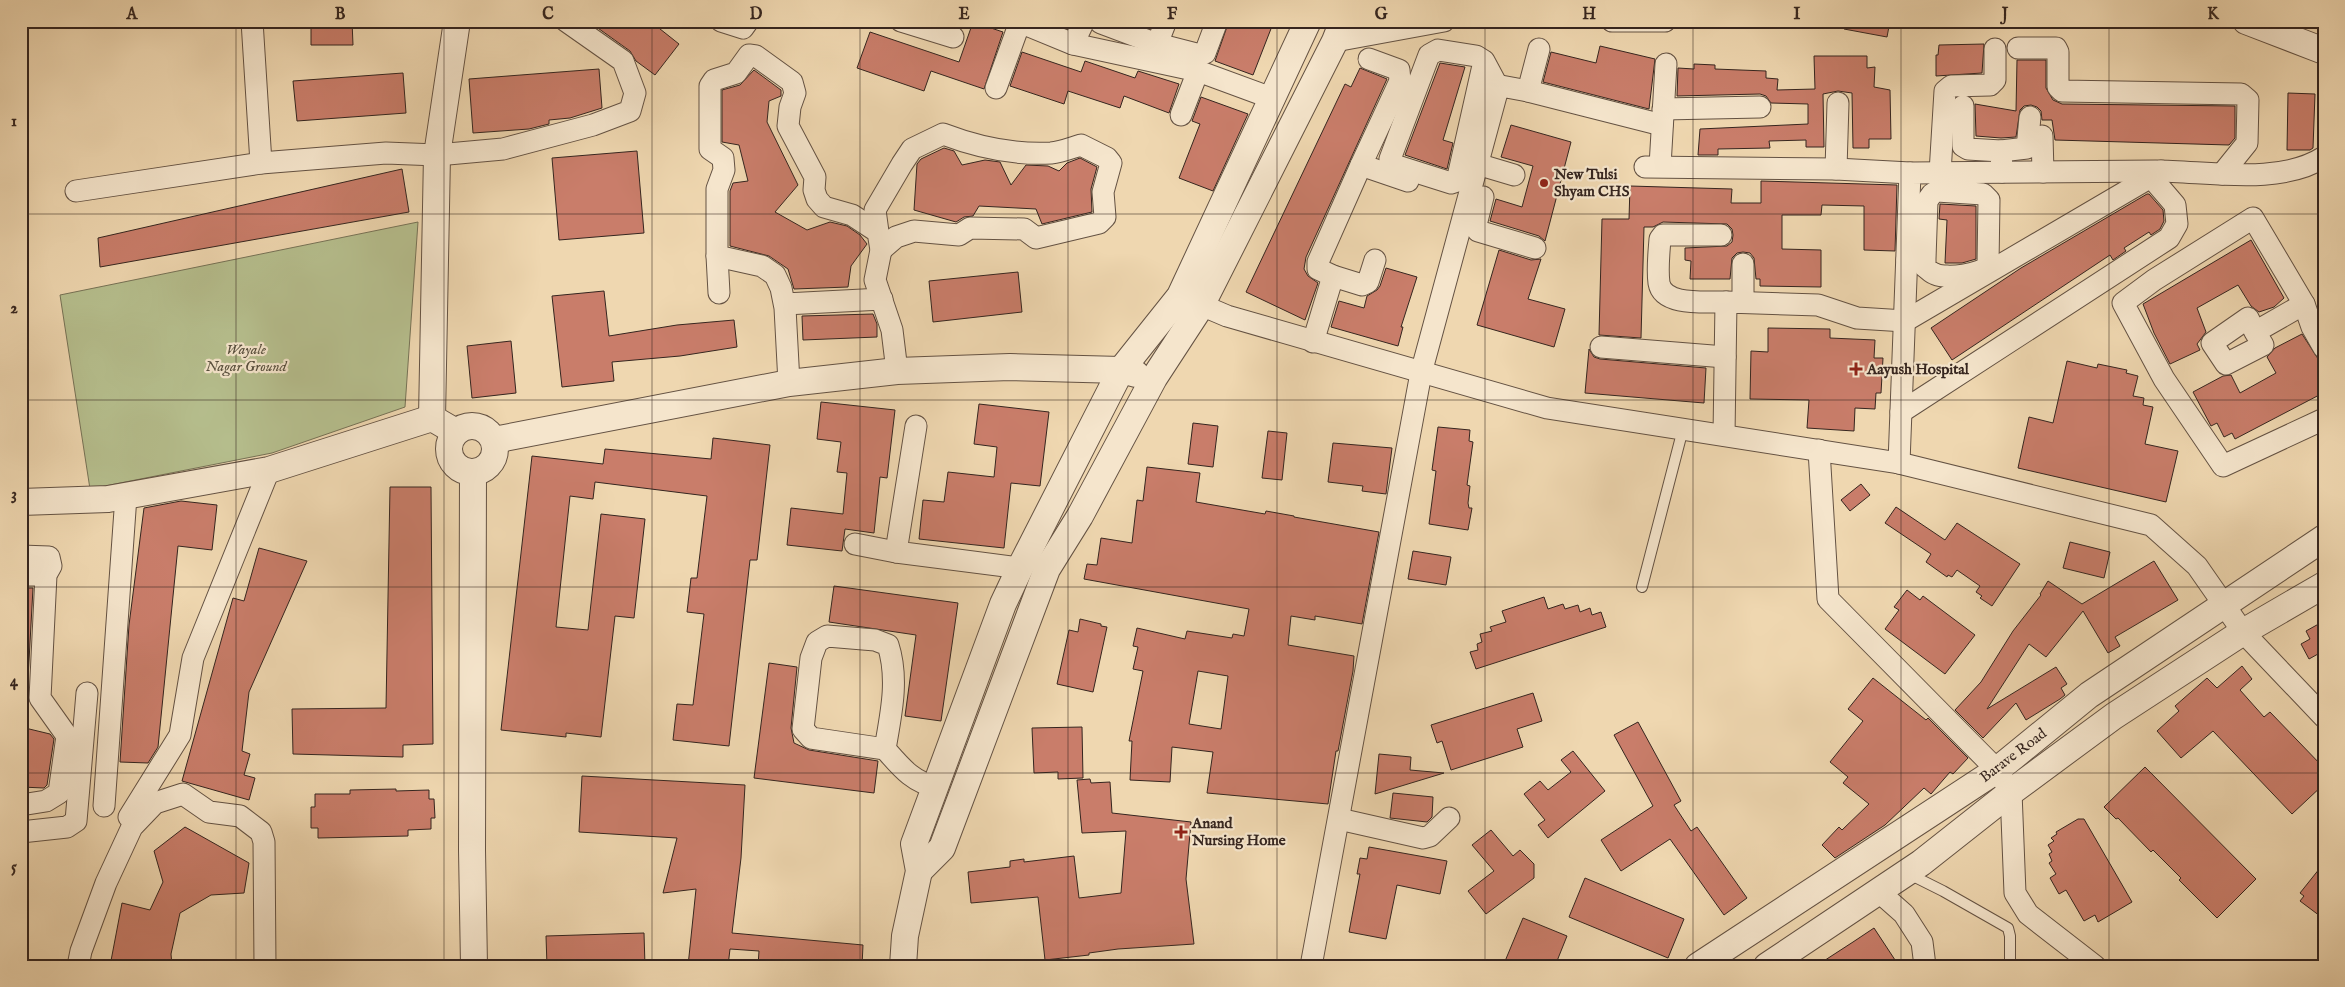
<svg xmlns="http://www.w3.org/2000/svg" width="2345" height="987" viewBox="0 0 2345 987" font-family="'IM FELL English',serif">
  <rect width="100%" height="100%" fill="#efd7b0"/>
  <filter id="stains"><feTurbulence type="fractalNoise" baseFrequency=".004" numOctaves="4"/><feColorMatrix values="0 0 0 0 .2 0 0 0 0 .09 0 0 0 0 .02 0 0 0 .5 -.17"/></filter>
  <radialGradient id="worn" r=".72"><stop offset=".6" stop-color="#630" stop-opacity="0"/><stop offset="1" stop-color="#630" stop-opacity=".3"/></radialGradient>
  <path fill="#b6bf8e" stroke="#767256" d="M418,222L405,407L272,453L90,489L60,295Z"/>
  <g fill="#c97d6a" stroke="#35251f" fill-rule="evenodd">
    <path d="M311,21H352L353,45H311Z"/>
    <path d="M588,21H650L679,44L655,75L636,61L630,51Z"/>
    <path d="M1229,21H1274L1253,75L1215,61Z"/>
    <path d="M1845,21H1890L1887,37L1844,29Z"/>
    <path d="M973,22L1003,32L984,89L931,71L924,91L857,68L870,32L959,62Z"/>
    <path d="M1984,44L1982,73L1936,76V55H1938L1939,45Z"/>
    <path d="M1600,46L1655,59L1649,109L1543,82L1551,52L1596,63Z"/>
    <path d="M1022,52L1081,72L1085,61L1135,78L1138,71L1179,84L1169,113L1124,96L1120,108L1068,91L1064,104L1010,86Z"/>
    <path d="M1814,56H1867V68L1875,67L1874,87L1890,90L1891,139H1869V148H1853L1852,93L1838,91L1823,94L1824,147H1806V140L1769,141L1770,148L1718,149V155H1698L1700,129L1808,124V104L1771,103L1766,96L1760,94L1677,96L1678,68L1694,69V64L1715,65V69L1766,71V78L1778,79L1777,90L1815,89Z"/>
    <path d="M2017,60H2046V88L2053,100L2062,104L2235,106V138L2229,145L2055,140L2052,120H2042L2041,111L2037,107L2031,105L2024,106L2020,110L2016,137L2001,138L1976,136L1975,104L2016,111Z"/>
    <path d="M1440,63L1465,67L1443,140L1453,143L1447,169L1405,155Z"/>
    <path d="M1360,68L1387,79L1306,257L1304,269L1308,276L1318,283L1305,320L1246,292L1345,84L1351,87Z"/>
    <path d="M599,69L602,108L570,118L549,120V124L529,129L473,133L469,79Z"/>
    <path d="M754,70L781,90V96L769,101L767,122L798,185L775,212L807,230L830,222L847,226L860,235L867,244L851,266L848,287L794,289L788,269L769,256L730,246V191L733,183L748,181L739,145L722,142V90L740,85Z"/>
    <path d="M403,73L406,113L297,121L293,81Z"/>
    <path d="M2288,93L2315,94L2313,148L2310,150H2287Z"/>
    <path d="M1201,97L1248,114L1213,191L1179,178L1200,124L1192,121Z"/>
    <path d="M1511,125L1571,142L1545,241L1539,236L1490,221L1496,199L1522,207L1533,166L1501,157Z"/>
    <path d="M944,148L954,151L962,165L985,160L1000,162L1011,185L1026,165L1048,166L1059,171L1067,163L1080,158L1097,167L1091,189L1092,212L1042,224L1036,209L979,206L973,216L964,217L956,222L914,210L917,164L921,159Z"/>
    <path d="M637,151L644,233L559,240L552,158Z"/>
    <path d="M402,169L409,212L100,267L98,238Z"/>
    <path d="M1761,181L1897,185L1895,251L1864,250V206L1822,205L1821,215H1782V249L1821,250V287L1760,286V279H1756L1754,258L1750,253L1743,252L1737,253L1732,258L1730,279H1690L1691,261L1685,260V248L1727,246L1732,242L1733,235L1732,229L1727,224L1663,222L1653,227H1644L1641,338L1599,335L1602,219H1629L1630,186L1732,189L1731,203H1761Z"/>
    <path d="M2147,194H2149L2163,210L2164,221L2160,229L2151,235L2149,232L2124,248L2126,251L2113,260L2110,255L1952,360L1931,328L2021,268Z"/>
    <path d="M1940,204L1976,206V259L1962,263H1945L1947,220L1939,219Z"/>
    <path d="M2251,240L2284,298L2274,307L2259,312L2251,306L2238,285L2197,308L2206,332L2197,344L2200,350L2170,364L2154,333L2143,304Z"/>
    <path d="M1499,250L1531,260L1541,259L1528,299L1565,309L1554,347L1477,325Z"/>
    <path d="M1386,268L1417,277L1401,327H1403L1398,346L1331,327L1339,301L1364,308L1367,296L1377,290L1380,286Z"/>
    <path d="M1018,272L1022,312L933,322L929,281Z"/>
    <path d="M604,291L609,336L677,325L734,320L737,347L680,356L612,362L614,381L562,387L552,296Z"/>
    <path d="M873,314L877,324V337L803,340L802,316Z"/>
    <path d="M1768,328L1830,329V338L1875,340L1874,358H1883L1881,393H1876L1875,409L1855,408L1854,431L1807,428L1809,400L1750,399L1751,351L1768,352Z"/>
    <path d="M2302,334L2324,368V382L2319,384L2323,393L2235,439L2232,433L2224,437L2217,423L2211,426L2193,392L2223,376L2231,375L2240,393L2276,373L2267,357L2275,348Z"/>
    <path d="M511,341L516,393L472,398L467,346Z"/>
    <path d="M1589,349L1594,357L1600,359L1706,368L1704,403L1585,393Z"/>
    <path d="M2067,361L2097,368L2098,364L2127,370L2126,373L2138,376L2133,396L2144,398L2143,405L2153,407L2145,444L2178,451L2166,502L2018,468L2029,417L2053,423Z"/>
    <path d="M821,402L895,410L887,478L880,477L874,533L845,529L842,551L787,545L791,508L843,514L847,473L837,472L841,442L817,439Z"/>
    <path d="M979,404L1049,412L1040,486L1011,483L1004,548L919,539L923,500L944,502L948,472L994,477L997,447L974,444Z"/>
    <path d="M1193,423L1218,426L1213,467L1188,464Z"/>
    <path d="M1438,427L1470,430L1469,441L1473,442L1467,485L1470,486L1468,503L1469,508H1472L1468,530L1429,524L1436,471L1432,470Z"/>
    <path d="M1268,431L1287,433L1282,480L1262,478Z"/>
    <path d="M713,438L770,445L757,560H750L729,746L673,740L677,704L693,705L704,614L687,612L691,578H697L707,496L595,482L593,499L570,496L556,627L588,630L601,514L645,519L634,618L615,616L601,737L566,733V737L501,730L532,456L603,464L605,449L711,459Z"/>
    <path d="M1333,443L1392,448L1386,494L1362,491L1363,486L1328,482Z"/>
    <path d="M1147,467L1200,473L1196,502L1265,514L1266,511L1294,516V517L1379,532L1362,624L1315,616V620L1291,616L1288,645L1354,656L1353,671L1338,751H1336L1328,804L1207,793L1213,752L1172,747L1170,782L1130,780L1132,741H1129L1143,671L1133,669L1138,647L1133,646L1137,628L1185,639L1187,631L1232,638L1233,634L1244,636L1249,609L1084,579L1087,564L1097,565L1101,538L1132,543L1137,500L1143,501ZM1198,671L1228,676L1221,729L1189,724Z"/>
    <path d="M1861,484L1870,495L1850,511L1841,500Z"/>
    <path d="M390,487H431L433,744L403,745V757L293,754L292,709L386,708Z"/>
    <path d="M181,501L217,505L212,550L178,546L158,747L148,763L120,762L129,625L144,508Z"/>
    <path d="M1896,507L1945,540L1957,523L2020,564L1992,606L1980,598L1982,596L1976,592L1980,586L1957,570L1952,577L1948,575L1947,577L1926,562L1931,554L1885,523Z"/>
    <path d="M2070,542L2110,552L2104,578L2063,568Z"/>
    <path d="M259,548L307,561L249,692L242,751L250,754L244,775L255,778L249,800L182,781L233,598L244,601Z"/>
    <path d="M1413,551L1451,557L1446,585L1408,579Z"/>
    <path d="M2154,561L2178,600L2115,637L2120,646L2108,653L2083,611L2046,657L2029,644L1987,709L2056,667L2067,684L2061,688L2065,695L2060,699L2026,720L2016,703L1983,738L1955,710L1981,682L2013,631L2041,595L2040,594L2048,581L2082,604Z"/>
    <path d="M834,586L958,603L941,721L905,716L916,635L829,622Z"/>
    <path d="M21,588H33L28,679L21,685Z"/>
    <path d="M1907,590L1920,600L1923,596L1975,635L1945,674L1885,629L1899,610L1894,607Z"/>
    <path d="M1544,597L1548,609L1563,604L1565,609L1578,605L1580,612L1590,608L1592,615L1601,612L1606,627L1476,669L1470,652L1478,650L1477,644L1482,642L1480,634L1492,631L1490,627L1506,622L1502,611Z"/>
    <path d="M1080,619L1101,624V626L1107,627L1093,692L1057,684L1069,630L1078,632Z"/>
    <path d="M2324,621V664L2318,654L2309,659L2301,644L2310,639L2306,631Z"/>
    <path d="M769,663L797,667L791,728L794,743L809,750L878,761L874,793L754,778Z"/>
    <path d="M2242,666L2252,679L2240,690L2264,717L2270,712L2324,768V784L2292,814L2213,731L2181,758L2157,731L2179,711L2175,706L2207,678L2217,688Z"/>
    <path d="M1873,678L1926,720L1928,718L1968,758L1953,774L1950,772L1931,794L1924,788L1885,825L1835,858L1822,845L1839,827L1842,830L1869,804L1843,783L1848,777L1830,762L1863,721L1848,709Z"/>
    <path d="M1533,693L1542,721L1517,729L1523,747L1451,770L1442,741L1437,743L1431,725Z"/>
    <path d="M1638,722L1681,801L1674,805L1691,831L1697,827L1747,898L1724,915L1670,839L1621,871L1601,840L1653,806L1614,735Z"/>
    <path d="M21,727L50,734L54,739L47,785L44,788L21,787Z"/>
    <path d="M1082,727L1083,778L1058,779V772L1034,773L1032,728Z"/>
    <path d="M1573,751L1605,791L1548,838L1538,825L1545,820L1524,794L1540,781L1548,790L1571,772L1561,760Z"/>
    <path d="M1379,754L1411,757L1410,770L1444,773L1375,794Z"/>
    <path d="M2145,767L2256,879L2217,918L2179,880L2181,878L2153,850L2151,852L2118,818L2116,819L2104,807Z"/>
    <path d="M582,776L745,785L741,858L732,933L863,945L862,966H758L759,951L730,949L728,966H688L696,889L663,893L677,838L579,832Z"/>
    <path d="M1090,779L1091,783L1110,782L1112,813L1191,822L1186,879L1194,944L1118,949L1089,953V955L1045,960L1038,897L971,903L968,872L1010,867V861L1024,859V862L1074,856L1079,898L1121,893L1126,831L1082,833L1077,780Z"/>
    <path d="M396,789V791L429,790V799H434L435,818H431V829L408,830V836L318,838V828H311V807H315V794H350V790Z"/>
    <path d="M1393,793L1433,797L1432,817L1427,822L1390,818Z"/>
    <path d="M2078,819H2084L2132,902L2098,922L2095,915L2084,921L2066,890L2059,894L2050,878L2056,874L2049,863L2052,861L2049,854L2052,852L2048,845L2054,841L2051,838L2057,834L2056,832Z"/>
    <path d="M185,827L249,863L244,893L211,895L180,913L171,954L172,966H110L122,903L150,910L163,882L154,851Z"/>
    <path d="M1491,830L1513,856L1520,850L1534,864V878L1486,914L1468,891L1494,871L1472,845Z"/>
    <path d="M1369,847L1447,861L1440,894L1397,885L1386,939L1349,932L1360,874H1357L1360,858L1367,859Z"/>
    <path d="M2324,863V919L2300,901L2304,896L2300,893Z"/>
    <path d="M1585,878L1684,919L1668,958L1569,917Z"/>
    <path d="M1523,918L1567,936L1555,966H1503Z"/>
    <path d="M1874,928L1899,966H1816L1853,942Z"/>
    <path d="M644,933L645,966H547L546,936Z"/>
  </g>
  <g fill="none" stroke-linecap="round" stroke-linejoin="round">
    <defs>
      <g id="service">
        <path d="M1642,587L1683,429"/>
        <path d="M1909,874L1943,891L2008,928L2010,936V966"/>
      </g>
      <g id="minor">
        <path d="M252,21L261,163"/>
        <path d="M721,21L743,28L748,21"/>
        <path d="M901,21L953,37"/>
        <path d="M1017,21L1073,44L1198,71L1274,99"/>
        <path d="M1101,21V23L1157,44"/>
        <path d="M1166,21L1157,44L1200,55L1205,53L1217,21"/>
        <path d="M1612,21H1665"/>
        <path d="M1335,41L1444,21"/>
        <path d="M1073,44L1084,21"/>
        <path d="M2018,48H2056L2058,52V87L2062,91L2241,94L2248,100L2247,143L2222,174"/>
        <path d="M1539,49L1528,91L1662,125"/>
        <path d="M1369,59L1399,70L1400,81L1361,165L1408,181"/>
        <path d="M1484,61L1457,181L1451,183L1394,165L1390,159L1429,55L1438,50L1476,56L1484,61L1499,89"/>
        <path d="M996,88L1020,22"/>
        <path d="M1963,106V146L1968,149L2001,151L2002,172"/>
        <path d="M1663,109L1760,107"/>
        <path d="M1181,115L1198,71"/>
        <path d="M2042,136L2043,172"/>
        <path d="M2001,151L2027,148L2030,117"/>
        <path d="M1477,164L1514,175"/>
        <path d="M1361,165L1318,262V269L1333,276L1362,285L1368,282L1375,260"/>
        <path d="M1660,166L1666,64"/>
        <path d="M1645,167L1836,169L1910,173"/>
        <path d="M1836,169L1838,103"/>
        <path d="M1940,173L1945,91L1951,86L1990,85L1995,80V49"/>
        <path d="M76,191L261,163L386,153L437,155L503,149L593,125L630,111L635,93L623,61L566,21"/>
        <path d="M1483,197L1476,225L1478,231L1535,248"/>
        <path d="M878,232L875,210L902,164L912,149L943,134C977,147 1014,155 1051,153C1061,152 1071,148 1081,145L1107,158L1111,163L1103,192L1105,217L1099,223L1036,238L1024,229L970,228L959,235L914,231L896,237L881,250"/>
        <path d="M1721,235H1663L1660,239C1659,253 1657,269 1659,283C1663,307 1708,301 1726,302"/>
        <path d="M717,256L719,293"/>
        <path d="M1907,260L1925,259V267C1928,269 1931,273 1935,274C1946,279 1982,275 1988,265L1989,200L1983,194L1937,191L1932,194L1927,201L1925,259"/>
        <path d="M1743,264V302"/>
        <path d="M1187,299L1227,316L1547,408L1899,463L2151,525L2197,566L2243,632L2324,717"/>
        <path d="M785,304L882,299"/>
        <path d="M2255,332L2263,345L2226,364L2212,343L2248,318L2255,332L2304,304"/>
        <path d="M1313,342L1333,276"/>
        <path d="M1601,347L1725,357"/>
        <path d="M2324,348L2312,327L2304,304L2253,218L2154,280L2123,303L2164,379L2223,466L2324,419"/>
        <path d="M789,383L785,308L781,288L775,275L762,266L717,256V189L724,170L723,158L710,149V86L714,80L736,73L749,55L756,56L792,82L795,93L790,107L788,126L815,177L814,190L817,199L824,207L852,215L878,232L881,250L875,280L892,330L897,371"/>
        <path d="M1901,412L2169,238L2177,224L2175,205L2151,177"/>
        <path d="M916,426L896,552L1020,568"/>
        <path d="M1724,435L1726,302L1818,305L1857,318L1905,321L2161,171"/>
        <path d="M1819,450L1828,599L1997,770L2011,792L2015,893L2028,914L2095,966"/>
        <path d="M1899,463L1910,173C1992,172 2074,172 2156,171C2207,171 2279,186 2324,157"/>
        <path d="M855,544L896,552"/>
        <path d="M21,556L49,557L51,566L46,575L40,698L67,736L59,793L46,801L21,805"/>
        <path d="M21,575H46"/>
        <path d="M885,749L811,738L803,729L811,658L817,642L827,636L875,640L888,645C899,679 891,714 885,749C900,766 913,783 937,787"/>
        <path d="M104,806L126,496"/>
        <path d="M129,817L180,735L193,658L269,470"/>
        <path d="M1339,819L1423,838L1430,836L1449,818"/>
        <path d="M21,832L67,827L76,821L87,693"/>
        <path d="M1878,891L1904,914L1922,942L1925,966"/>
        <path d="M78,966L81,951L106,883L132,827L155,803L183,794L209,812L240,816L261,832L264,842L265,966"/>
        <path d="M1311,966L1421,373L1497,92L1501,86L1528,91"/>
      </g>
      <g id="tertiary">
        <path d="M2246,21L2324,51"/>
        <circle cx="472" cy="449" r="23"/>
        <path d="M456,432L432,418L437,155L457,21"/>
        <path d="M494,440L789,383L897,371L1010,367L1121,370L1136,374"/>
        <path d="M473,472L472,850L474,966"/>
        <path d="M21,502L108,499L269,470L432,418"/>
        <path d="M919,871L942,848L1047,569L1080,516L1154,378L1201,306L1335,41L1343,21"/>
        <path d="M903,966L905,936L919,871L914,844L1003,604L1020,568L1121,370L1180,296L1308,21"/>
        <path d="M1698,966L1997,770L2089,695L2324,538"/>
        <path d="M1767,966L1921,863L2011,792L2114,716L2243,632L2324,585"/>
      </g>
    </defs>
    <use href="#service" stroke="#645243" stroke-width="12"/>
    <use href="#minor" stroke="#645243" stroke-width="23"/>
    <use href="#tertiary" stroke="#645243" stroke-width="28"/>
    <use href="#service" stroke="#f5e5cc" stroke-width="10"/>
    <use href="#minor" stroke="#f5e5cc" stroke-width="21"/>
    <use href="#tertiary" stroke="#f5e5cc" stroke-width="26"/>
  </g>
  <path fill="none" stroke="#35251f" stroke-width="1" stroke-opacity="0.55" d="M236,21V966M444,21V966M652,21V966M860,21V966M1068,21V966M1277,21V966M1485,21V966M1693,21V966M1901,21V966M2109,21V966M21,214H2324M21,400H2324M21,587H2324M21,773H2324"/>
  <g fill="#8f2418" stroke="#f5e5cc" stroke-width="2">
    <circle cx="1544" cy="183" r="5"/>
    <path d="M1853.5 361.5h5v5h5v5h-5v5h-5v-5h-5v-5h5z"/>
    <path d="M1178.5 824.5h5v5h5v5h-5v5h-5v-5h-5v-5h5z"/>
  </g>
  <g text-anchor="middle" stroke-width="4.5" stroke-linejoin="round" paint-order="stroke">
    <g font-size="15" font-weight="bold" fill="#35251f" stroke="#f5e5cc" text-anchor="start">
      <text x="1554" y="179">New Tulsi<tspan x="1554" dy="17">Shyam CHS</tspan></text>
      <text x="1867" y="374">Aayush Hospital</text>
      <text x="1192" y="828">Anand<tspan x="1192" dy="17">Nursing Home</tspan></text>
    </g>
    <g font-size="15" font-style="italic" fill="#554c3b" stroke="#f5e5cc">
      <text x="246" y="354">Wayale<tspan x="246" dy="17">Nagar Ground</tspan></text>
    </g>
    <g font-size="15" fill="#35251f" stroke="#f5e5cc">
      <text transform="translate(2013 755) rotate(-37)" y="5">Barave Road</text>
    </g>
  </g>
  <rect width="2345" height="987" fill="none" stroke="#efd7b0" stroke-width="55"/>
  <rect x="28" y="28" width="2290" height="932" fill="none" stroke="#35251f" stroke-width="2"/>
  <g font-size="16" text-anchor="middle" font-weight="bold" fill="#35251f">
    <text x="132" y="19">A</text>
    <text x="340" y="19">B</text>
    <text x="548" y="19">C</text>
    <text x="756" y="19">D</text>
    <text x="964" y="19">E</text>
    <text x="1172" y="19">F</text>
    <text x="1381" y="19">G</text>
    <text x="1589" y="19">H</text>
    <text x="1797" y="19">I</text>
    <text x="2005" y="19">J</text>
    <text x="2213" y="19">K</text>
    <text x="14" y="126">1</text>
    <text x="14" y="313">2</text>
    <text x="14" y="499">3</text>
    <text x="14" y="686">4</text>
    <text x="14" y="872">5</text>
  </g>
  <rect width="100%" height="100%" filter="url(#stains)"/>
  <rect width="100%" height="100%" fill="url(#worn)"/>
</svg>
